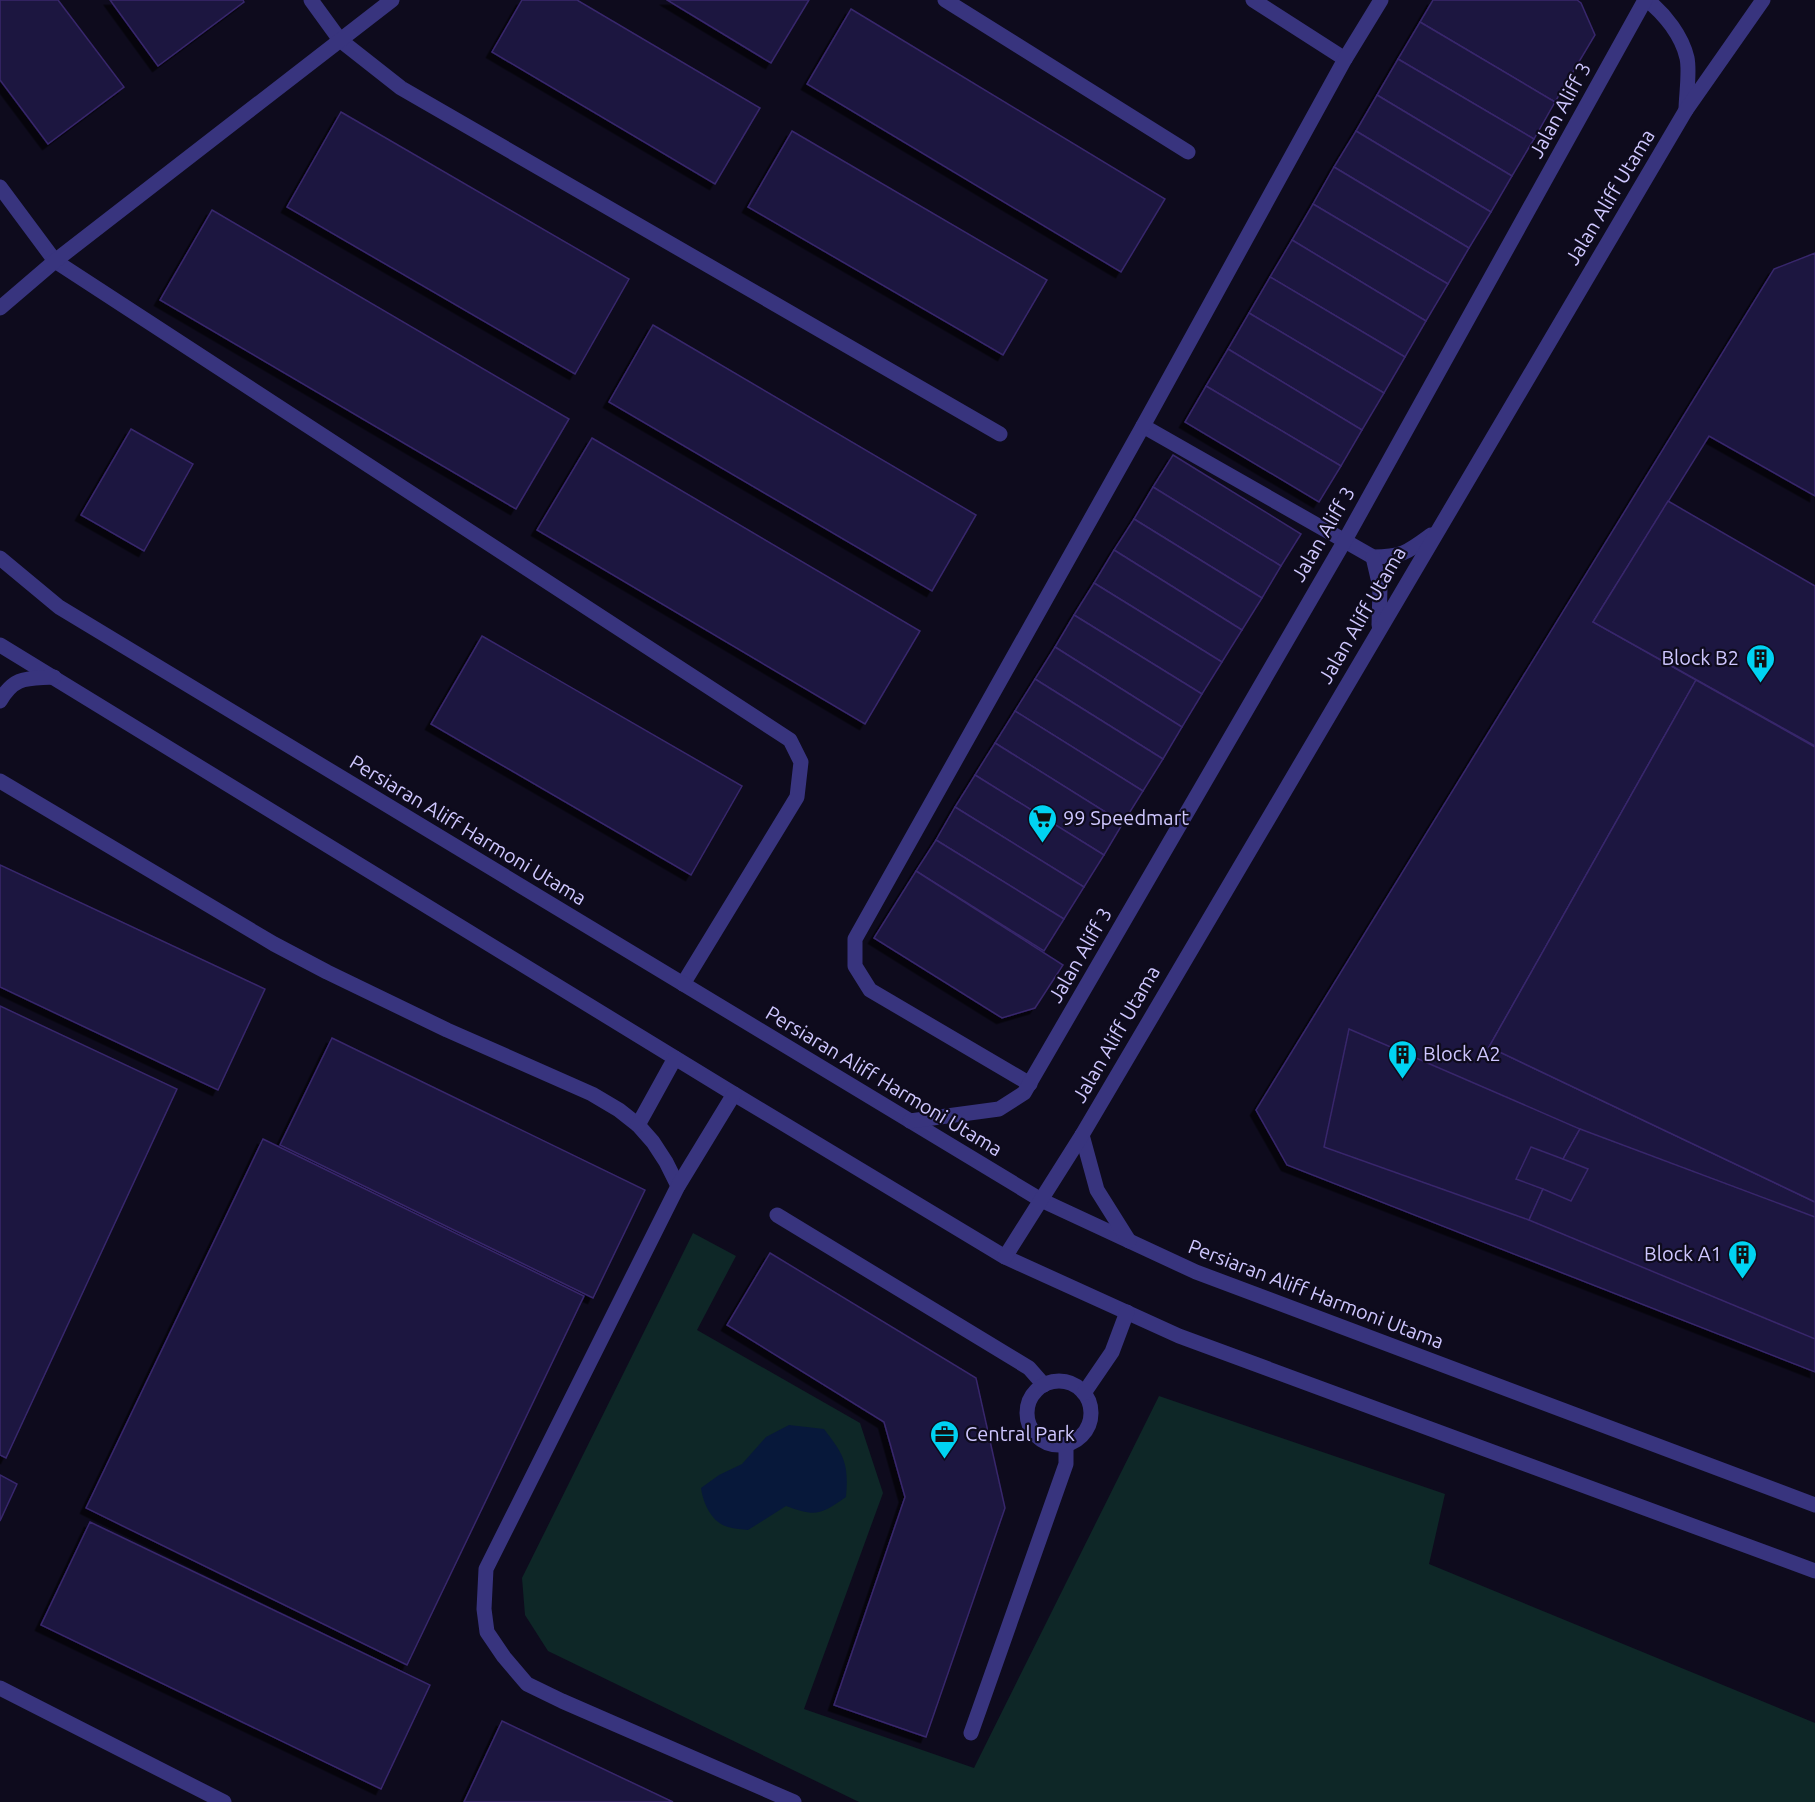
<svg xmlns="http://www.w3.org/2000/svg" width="1815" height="1802" viewBox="0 0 1815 1802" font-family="Ubuntu,sans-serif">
  <defs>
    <filter id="shadow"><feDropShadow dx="-5.5" dy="5.5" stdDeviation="0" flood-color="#0009"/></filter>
  </defs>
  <rect width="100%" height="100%" fill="#0e0b1d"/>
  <path fill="#0e2727" d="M693,1233L736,1256L697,1330L860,1423L883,1493L804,1709L974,1768L1159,1396L1445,1494L1429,1564L1815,1723V1802H859L548,1651L525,1615L522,1578Z"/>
  <path fill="#07183a" d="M789,1425L824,1429C844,1455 849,1463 846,1497C820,1515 816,1517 786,1506L748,1530C742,1529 735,1529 728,1527C712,1523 703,1503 701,1488L719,1475L742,1464L766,1437Z"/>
  <g fill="#1f163f" stroke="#37276c" stroke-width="1.5" filter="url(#shadow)">
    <path d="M0,0H58L124,87L48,144L0,80Z"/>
    <path d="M110,0H243L244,2L158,66Z"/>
    <path d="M522,0H577L760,108L715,184L492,52Z"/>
    <path d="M667,0H809L771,63Z"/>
    <path d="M1433,0H1577L1581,3L1595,35L1555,102L1420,22Z"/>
    <path d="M851,9L1165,199L1121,272L807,84Z"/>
    <path d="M1420,22L1555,102L1534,139L1398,59Z"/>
    <path d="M1398,59L1534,139L1512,176L1377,95Z"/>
    <path d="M1377,95L1512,176L1491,212L1356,131Z"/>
    <path d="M341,112L629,279L575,374L287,207Z"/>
    <path d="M792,131L1047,280L1003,355L748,207Z"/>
    <path d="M1356,131L1491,212L1469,248L1334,167Z"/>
    <path d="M1334,167L1469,248L1448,284L1313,204Z"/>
    <path d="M1313,204L1448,284L1426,321L1292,240Z"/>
    <path d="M212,210L569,419L516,509L160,300Z"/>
    <path d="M1292,240L1426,321L1405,357L1270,277Z"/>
    <path d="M1815,253V496L1709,436L1593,622L1696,680L1489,1047L1815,1202V1372L1287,1165L1256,1110L1774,269Z"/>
    <path d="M1270,277L1405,357L1384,393L1249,313Z"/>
    <path d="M1249,313L1384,393L1362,430L1228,349Z"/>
    <path d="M653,325L976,515L932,591L609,402Z"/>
    <path d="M1228,349L1362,430L1341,466L1206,386Z"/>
    <path d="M1206,386L1341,466L1319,502L1185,422Z"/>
    <path d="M131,429L193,464L144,551L81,515Z"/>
    <path d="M592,438L920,631L865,724L537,530Z"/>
    <path d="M1173,455L1301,534L1281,566L1153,487Z"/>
    <path d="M1153,487L1281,566L1262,598L1134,519Z"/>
    <path d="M1668,501L1815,586V746L1593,622Z"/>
    <path d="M1134,519L1262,598L1242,630L1114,550Z"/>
    <path d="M1114,550L1242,630L1222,662L1094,583Z"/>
    <path d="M1094,583L1222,662L1202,694L1074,615Z"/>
    <path d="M1074,615L1202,694L1182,727L1055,647Z"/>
    <path d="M482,636L742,786L691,875L431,724Z"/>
    <path d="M1055,647L1182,727L1163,759L1035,679Z"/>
    <path d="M1035,679L1163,759L1143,791L1015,711Z"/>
    <path d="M1696,680L1815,747V1202L1489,1047Z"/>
    <path d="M1015,711L1143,791L1123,823L995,743Z"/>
    <path d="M995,743L1123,823L1104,855L975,775Z"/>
    <path d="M975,775L1104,855L1084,887L955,807Z"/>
    <path d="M955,807L1084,887L1064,919L936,840Z"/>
    <path d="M936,840L1064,919L1044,951L916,871Z"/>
    <path d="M0,865L265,989L218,1090L0,987Z"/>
    <path d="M916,871L1063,965L1035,1008L1002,1018L874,938Z"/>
    <path d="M0,1006L177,1089L6,1458L0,1455Z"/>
    <path d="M1349,1029L1580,1129L1563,1159L1531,1147L1516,1179L1543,1189L1529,1220L1324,1147Z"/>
    <path d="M332,1038L645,1190L593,1298L280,1145Z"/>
    <path d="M1580,1129L1815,1217V1339L1529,1220L1543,1189L1571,1201L1588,1169L1563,1159Z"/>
    <path d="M263,1139L584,1296L407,1665L86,1508Z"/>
    <path d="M770,1253L976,1378L1005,1508L926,1737L834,1705L905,1497L884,1422L727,1325Z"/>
    <path d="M0,1475L17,1484L0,1521Z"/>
    <path d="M90,1522L430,1685L381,1789L41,1625Z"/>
    <path d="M502,1721L673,1802H464Z"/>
  </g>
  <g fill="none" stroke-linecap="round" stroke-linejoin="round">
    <g stroke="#38347e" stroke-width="15">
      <path d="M311,0L340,40L401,88L1000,434"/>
      <path d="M945,0L1188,152"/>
      <path d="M1253,0L1345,59"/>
      <path d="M1647,0C1665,14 1682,36 1687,58C1690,72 1686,96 1686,110"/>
      <path d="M0,187L55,261L790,740L801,762L797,797L683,984"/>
      <path d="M0,308L55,261L392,0"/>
      <path d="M1143,426L1373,557C1402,557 1408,552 1431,535"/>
      <path d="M1373,557L1380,587L1379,625"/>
      <path d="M0,558L59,607L1041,1200L1196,1272L1815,1505"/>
      <path d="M0,645L734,1094L1005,1257L1179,1336L1815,1571"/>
      <path d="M0,701C15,675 28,679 54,677"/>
      <path d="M0,781L274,944L327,972L447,1030L592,1094L619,1110L638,1125L653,1142L666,1162L678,1186"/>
      <path d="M1030,1084L870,990L855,966V939L1143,426L1345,59L1381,0"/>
      <path d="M734,1094L678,1186L486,1569L484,1609L487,1632L504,1657L527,1684L562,1701L794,1802"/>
      <path d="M910,1121L999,1109L1024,1093L1344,542L1645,0"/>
      <path d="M638,1125L675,1058"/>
      <path d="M1082,1135L1097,1190L1129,1241"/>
      <path d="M777,1215L1029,1368L1044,1385"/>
      <path d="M1005,1257L1082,1135L1686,110L1763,0"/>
      <circle cx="1059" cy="1413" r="32"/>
      <path d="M1084,1393L1112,1352L1127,1312"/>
      <path d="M0,1688L224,1802"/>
      <path d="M971,1733L1066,1464V1444"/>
    </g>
  </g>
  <defs>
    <symbol id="building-pin" viewBox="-11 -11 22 30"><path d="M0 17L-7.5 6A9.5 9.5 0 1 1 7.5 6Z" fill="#00d3f2" stroke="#0e0b1d"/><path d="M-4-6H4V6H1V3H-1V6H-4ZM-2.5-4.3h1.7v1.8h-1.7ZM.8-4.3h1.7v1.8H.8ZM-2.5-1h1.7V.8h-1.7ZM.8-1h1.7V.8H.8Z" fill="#111"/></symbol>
    <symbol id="supermarket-pin" viewBox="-11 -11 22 30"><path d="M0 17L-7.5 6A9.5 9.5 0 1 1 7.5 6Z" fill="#00d3f2" stroke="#0e0b1d"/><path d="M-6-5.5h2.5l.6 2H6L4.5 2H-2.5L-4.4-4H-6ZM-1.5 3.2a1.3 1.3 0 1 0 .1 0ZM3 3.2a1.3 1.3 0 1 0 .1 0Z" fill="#111"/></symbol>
    <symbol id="office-pin" viewBox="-11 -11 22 30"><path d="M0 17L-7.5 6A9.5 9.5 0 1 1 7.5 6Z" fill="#00d3f2" stroke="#0e0b1d"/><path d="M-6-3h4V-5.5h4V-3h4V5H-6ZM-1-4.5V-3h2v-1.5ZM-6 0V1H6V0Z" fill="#111"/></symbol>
  </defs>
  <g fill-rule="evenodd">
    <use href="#building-pin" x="1744" y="642" width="33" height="45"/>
    <use href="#supermarket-pin" x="1026" y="802" width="33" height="45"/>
    <use href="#building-pin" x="1386" y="1038" width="33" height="45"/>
    <use href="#building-pin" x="1726" y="1238" width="33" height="45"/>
    <use href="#office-pin" x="928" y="1418" width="33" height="45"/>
  </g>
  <g text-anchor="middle" stroke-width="4.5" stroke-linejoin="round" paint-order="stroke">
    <g font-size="20" fill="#cfc7ff" stroke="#0e0b1d">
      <text transform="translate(1560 110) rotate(-61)" y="7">Jalan Aliff 3</text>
      <text transform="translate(1610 197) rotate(-59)" y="7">Jalan Aliff Utama</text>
      <text transform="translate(1323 534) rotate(-60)" y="7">Jalan Aliff 3</text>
      <text transform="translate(1362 615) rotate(-60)" y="7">Jalan Aliff Utama</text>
      <text transform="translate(468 830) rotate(31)" y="7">Persiaran Aliff Harmoni Utama</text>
      <text transform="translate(1080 955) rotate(-60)" y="7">Jalan Aliff 3</text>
      <text transform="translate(1116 1034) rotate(-60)" y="7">Jalan Aliff Utama</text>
      <text transform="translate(884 1081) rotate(31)" y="7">Persiaran Aliff Harmoni Utama</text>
      <text transform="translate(1316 1294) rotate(21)" y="7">Persiaran Aliff Harmoni Utama</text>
    </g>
    <g font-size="20" fill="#cfc7ff" stroke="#0e0b1d" text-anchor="start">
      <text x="1739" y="665" text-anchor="end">Block B2</text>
      <text x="1063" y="825">99 Speedmart</text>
      <text x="1423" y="1061">Block A2</text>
      <text x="1722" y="1261" text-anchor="end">Block A1</text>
      <text x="965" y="1441">Central Park</text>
    </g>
  </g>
</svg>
